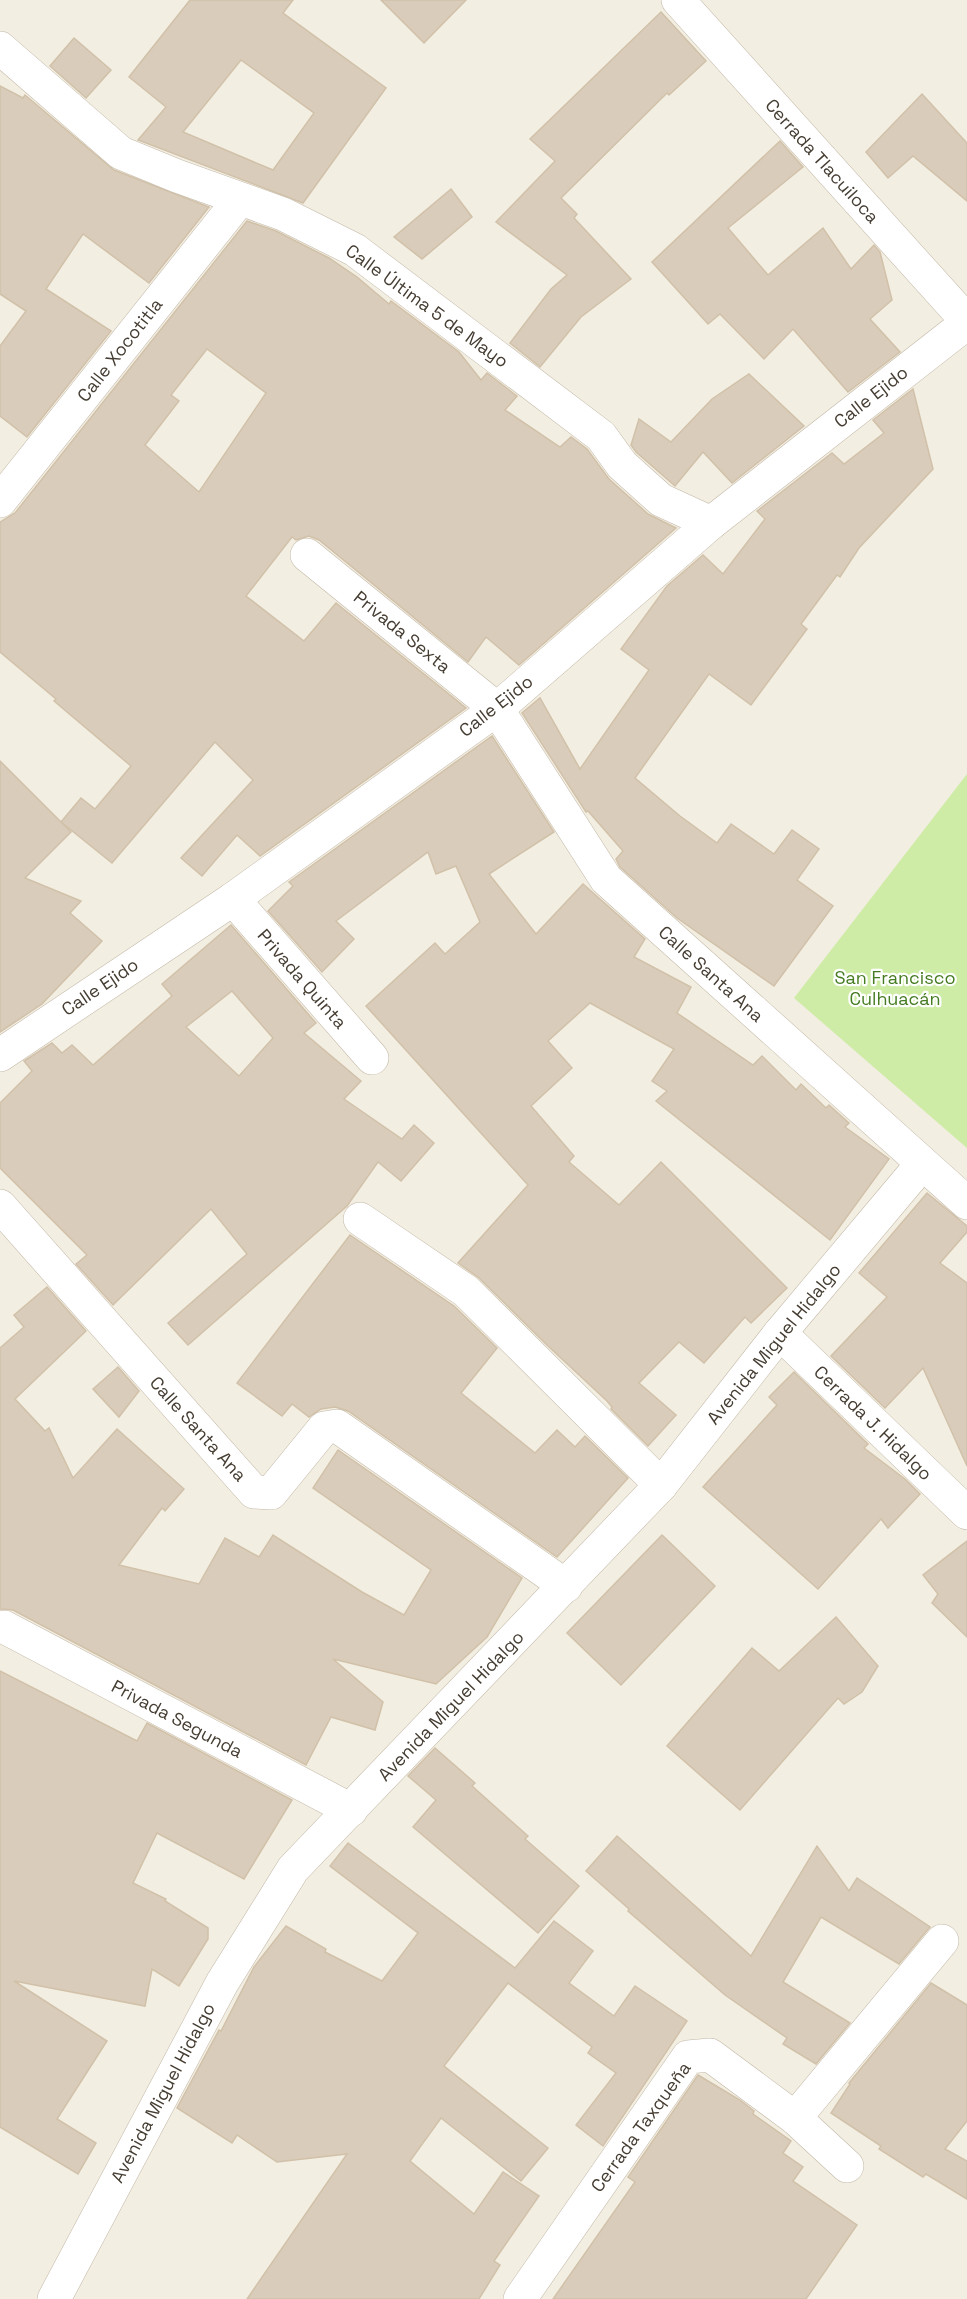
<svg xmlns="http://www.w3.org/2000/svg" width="967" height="2299" viewBox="0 0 967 2299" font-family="'Space Grotesk',sans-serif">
  <rect width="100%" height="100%" fill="#f3eee2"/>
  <path fill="#ceeca6" d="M967,774V1148L794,998Z"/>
  <g fill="#d9ccba" stroke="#d1c1a9" stroke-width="1.5" fill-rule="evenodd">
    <path d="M190,0H293L283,13L386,88L303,203L138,140L166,107L129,77ZM241,60L314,113L273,170L183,132Z"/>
    <path d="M381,0H466L424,43Z"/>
    <path d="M661,12L706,61L669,95L667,93L561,198L577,214L574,218L631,279L581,317L540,367L510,343L551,289L567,275L496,222L555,161L530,139Z"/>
    <path d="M74,38L111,70L86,98L50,66Z"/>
    <path d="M0,86L23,98L25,95L114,170L209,207L149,283L83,234L46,289L111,331L27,437L0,416V346L26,311L0,294Z"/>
    <path d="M922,94L967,143V201L913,156L888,178L866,152Z"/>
    <path d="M780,141L803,167L728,228L768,275L823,228L851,269L874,245L880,252L892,300L870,319L900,352L848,392L793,329L764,359L720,314L708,324L652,262Z"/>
    <path d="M451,189L472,217L422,259L394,237Z"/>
    <path d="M247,221L276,231L329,258L357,277L389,304L391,301L459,352L481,380L487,373L517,396L505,410L560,447L571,437L587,449L609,479L648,514L676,528L519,665L486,637L468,662L319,540L309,536L296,540L292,537L246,596L304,641L336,603L466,708L260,856L237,835L202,876L181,858L253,780L215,742L112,863L61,822L81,798L95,809L131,766L54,701L56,699L0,652V522L15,513ZM207,349L266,393L199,492L145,445L179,401L171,395Z"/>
    <path d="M749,374L804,426L732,483L703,452L675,486L636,452L631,445L639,419L671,442L712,399Z"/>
    <path d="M913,389L933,469L859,548L840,577L837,575L801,624L807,629L751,705L709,674L635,778L680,816L717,843L731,824L774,854L792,830L819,849L797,880L833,906L774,986L677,918L620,867L616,859L623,851L588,811L586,812L522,713L540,698L580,769L649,670L621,649L667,586L703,555L723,574L765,519L757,511L832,453L844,464L884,433L873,420Z"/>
    <path d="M492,736L554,832L489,874L536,934L583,884L645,939L634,957L691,987L677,1013L753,1065L762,1056L796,1090L801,1084L826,1108L829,1105L849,1123L845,1127L889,1159L830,1240L656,1101L667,1091L652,1081L674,1049L590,1003L548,1041L572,1068L531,1106L574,1156L569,1162L619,1205L661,1162L787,1288L751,1323L745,1317L704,1363L679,1342L639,1383L676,1415L648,1446L611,1409L612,1407L607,1401L548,1346L479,1278L458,1263L528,1185L366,1006L435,943L445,954L480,922L456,866L436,874L428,852L336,921L354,939L322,972L268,911L293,886L289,882Z"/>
    <path d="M0,761L71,832L25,878L81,901L70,913L102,941L42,1004L0,1032Z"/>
    <path d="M231,925L316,1023L304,1033L361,1081L344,1099L402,1139L414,1125L434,1143L401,1181L378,1162L347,1206L188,1345L168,1323L247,1254L211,1209L113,1305L76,1264L87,1255L0,1168V1103L32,1071L24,1061L52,1043L62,1053L72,1045L93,1065L172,996L162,984ZM232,991L273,1038L239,1076L186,1027Z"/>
    <path d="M927,1193L967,1226V1232L940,1263L967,1283V1466L923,1368L885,1408L831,1356L887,1297L859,1273Z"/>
    <path d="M350,1235L454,1306L497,1348L461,1393L535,1453L557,1430L575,1447L585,1436L628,1478L557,1557L348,1411L335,1407L321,1409L309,1417L292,1404L282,1416L237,1383Z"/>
    <path d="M47,1287L86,1331L15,1399L45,1431L49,1428L73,1478L117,1429L184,1489L165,1511L162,1508L119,1565L199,1584L225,1538L259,1557L273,1535L362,1592L404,1615L431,1570L313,1488L338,1450L522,1578L487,1637L436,1684L333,1659L383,1702L375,1730L331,1717L306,1765L13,1610L0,1609V1348L24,1327L14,1315Z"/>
    <path d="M118,1367L139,1391L119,1417L93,1389Z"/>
    <path d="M794,1372L868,1444L864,1448L905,1479L920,1494L888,1528L881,1519L818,1589L703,1487L777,1405L769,1397Z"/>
    <path d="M662,1535L715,1586L621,1685L567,1633Z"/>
    <path d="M967,1541V1637L932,1603L938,1594L923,1575Z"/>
    <path d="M836,1617L878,1666L862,1692L844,1704L838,1698L740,1810L667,1746L752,1648L779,1671Z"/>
    <path d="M0,1671L137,1741L147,1723L292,1800L244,1879L157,1833L133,1883L166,1899L165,1901L208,1928V1939L179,1986L152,1969L145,2006L14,1981L107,2041L57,2119L96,2143L78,2174L0,2127Z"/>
    <path d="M435,1748L475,1783L472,1786L528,1836L525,1839L579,1886L538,1933L413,1827L436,1800L408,1776Z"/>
    <path d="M617,1836L751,1956L817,1846L849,1891L857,1878L930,1927L899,1964L821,1917L783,1982L850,2023L816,2064L783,2044L787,2038L725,1995L628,1911L629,1909L586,1871Z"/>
    <path d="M348,1843L515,1968L554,1921L593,1951L569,1983L614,2016L635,1986L687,2021L603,2146L576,2125L616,2073L588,2053L592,2047L508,1983L444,2066L548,2148L521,2181L441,2118L410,2161L474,2214L503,2172L539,2196L494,2261L500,2265L479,2299H247L347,2154L277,2162L237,2135L232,2143L177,2108L219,2030L221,2031L254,1967L286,1926L326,1949L325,1952L382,1981L418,1933L330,1866Z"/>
    <path d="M931,1983L967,2005V2121L945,2149L967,2161V2199L926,2174L923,2177L879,2149L881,2146L831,2113L850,2084L849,2083Z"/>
    <path d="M698,2075L740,2100L754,2111L753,2114L791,2141L783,2153L803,2167L793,2181L857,2225L806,2299H553L635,2182L628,2177Z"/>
  </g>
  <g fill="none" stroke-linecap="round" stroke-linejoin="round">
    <defs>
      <g id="minor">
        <path d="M678,0L967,321"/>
        <path d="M0,48L121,153L177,176L283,214L355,250L601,436L622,465L661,500L711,523"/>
        <path d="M0,501L240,199"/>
        <path d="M307,555L497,709L606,879L967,1203"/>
        <path d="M233,899L372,1058"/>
        <path d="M0,1055L233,899L497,709L711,523L967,323"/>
        <path d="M0,1206L254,1492L271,1493L324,1428L337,1426L566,1586"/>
        <path d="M360,1219L466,1291L661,1485"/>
        <path d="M780,1333L967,1513"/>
        <path d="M4,1627L351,1810"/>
        <path d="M795,2118L942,1941"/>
        <path d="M54,2299L222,1983L293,1869L661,1485L780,1333L922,1164"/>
        <path d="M520,2299L688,2057L710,2055L795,2118L847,2166"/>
      </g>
    </defs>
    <use href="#minor" stroke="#c2b8a7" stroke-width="34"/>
    <use href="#minor" stroke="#fff" stroke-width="33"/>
  </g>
  <g text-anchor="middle" stroke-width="4.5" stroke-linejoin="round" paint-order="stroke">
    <g font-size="18" fill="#453d32" stroke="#fff">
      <text transform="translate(822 161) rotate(48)" y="6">Cerrada Tlacuiloca</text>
      <text transform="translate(427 306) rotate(36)" y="6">Calle Última 5 de Mayo</text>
      <text transform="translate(120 350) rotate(-52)" y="6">Calle Xocotitla</text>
      <text transform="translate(871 397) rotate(-38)" y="6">Calle Ejido</text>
      <text transform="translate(402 632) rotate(39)" y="6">Privada Sexta</text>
      <text transform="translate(496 706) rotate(-38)" y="6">Calle Ejido</text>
      <text transform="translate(711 974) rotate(42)" y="6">Calle Santa Ana</text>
      <text transform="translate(302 979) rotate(49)" y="6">Privada Quinta</text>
      <text transform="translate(100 987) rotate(-34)" y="6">Calle Ejido</text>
      <text transform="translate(774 1344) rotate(-51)" y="6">Avenida Miguel Hidalgo</text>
      <text transform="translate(873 1423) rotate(44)" y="6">Cerrada J. Hidalgo</text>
      <text transform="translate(198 1429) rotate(48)" y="6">Calle Santa Ana</text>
      <text transform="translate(451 1706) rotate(-46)" y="6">Avenida Miguel Hidalgo</text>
      <text transform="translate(177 1719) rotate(28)" y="6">Privada Segunda</text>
      <text transform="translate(163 2093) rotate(-62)" y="6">Avenida Miguel Hidalgo</text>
      <text transform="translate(641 2127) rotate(-54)" y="6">Cerrada Taxqueña</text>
    </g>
    <g font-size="18" fill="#457b21" stroke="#fff">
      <text x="895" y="984">San Francisco<tspan x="895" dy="21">Culhuacán</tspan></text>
    </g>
  </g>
</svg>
